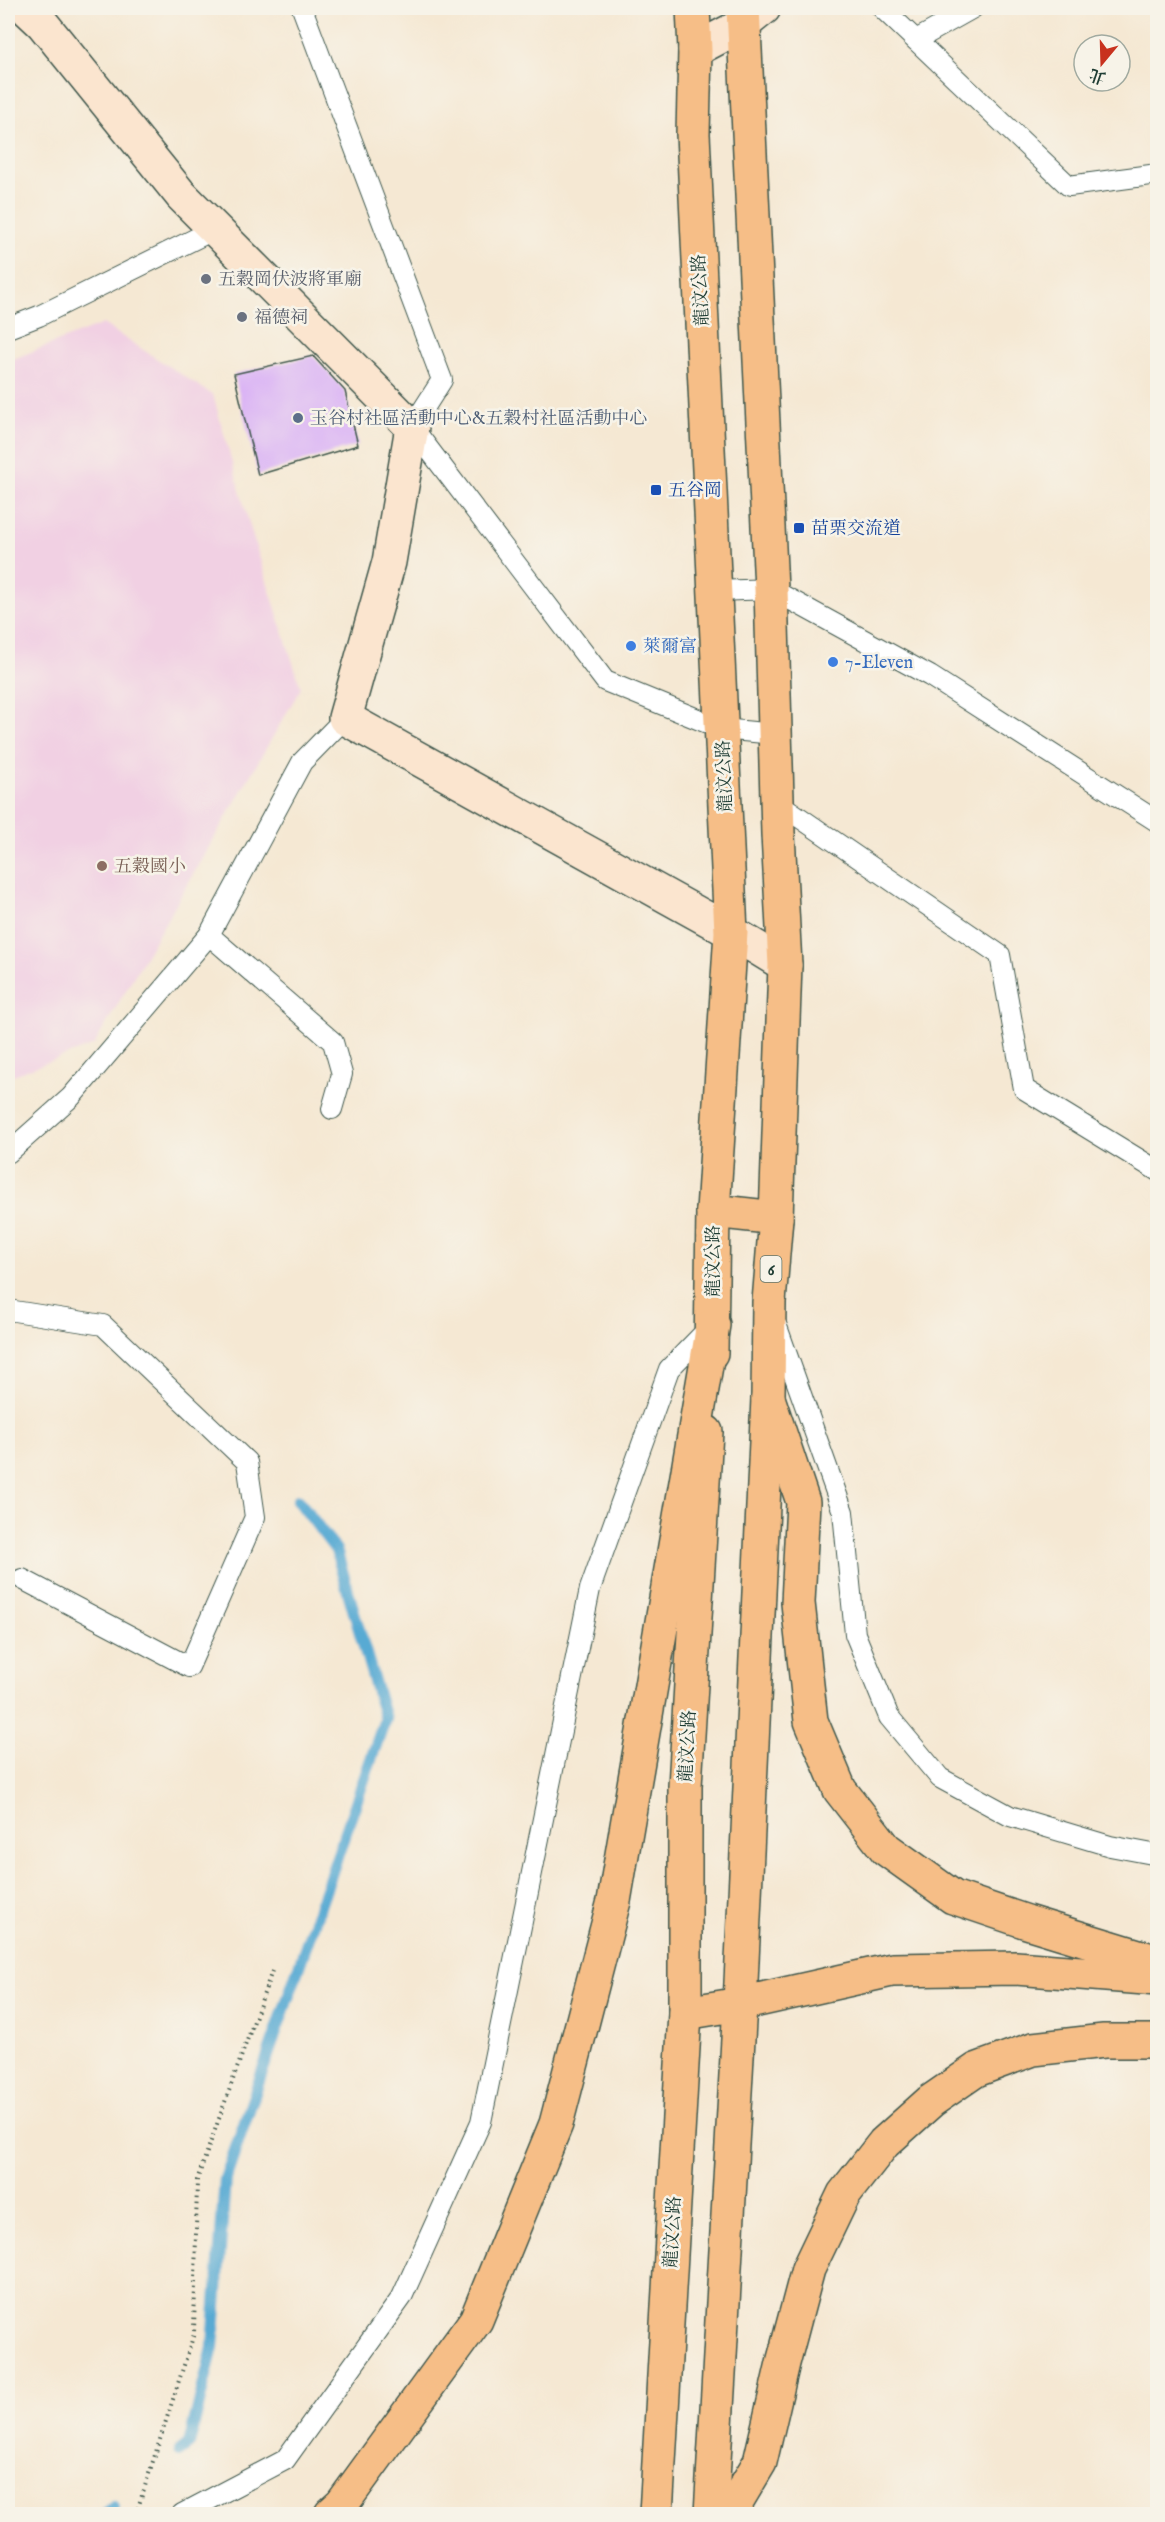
<svg xmlns="http://www.w3.org/2000/svg" width="1165" height="2522" viewBox="0 0 1165 2522" font-family="'IM FELL English','Noto Serif TC',serif">
  <rect width="100%" height="100%" fill="#f7f3e8"/>
  <filter id="ink" filterUnits="userSpaceOnUse"><feTurbulence type="fractalNoise" baseFrequency=".0167" numOctaves="2"/><feDisplacementMap in="SourceGraphic" scale="12" xChannelSelector="R" yChannelSelector="G"/><feConvolveMatrix kernelMatrix="1 2 1 2 8 2 1 2 1" color-interpolation-filters="sRGB"/></filter>
  <filter id="wash" filterUnits="userSpaceOnUse"><feTurbulence type="fractalNoise" baseFrequency=".008" numOctaves="4" result="noise"/><feDisplacementMap in="SourceGraphic" scale="24" xChannelSelector="R" yChannelSelector="G"/><feGaussianBlur stdDeviation="1.35" result="paint"/><feColorMatrix in="noise" values="0 0 0 0 0 0 0 0 0 0 0 0 0 0 0 0 0 1.4 0 .05"/><feComposite in="paint" operator="in"/></filter>
  <g filter="url(#wash)">
    <rect width="100%" height="100%" fill="#f5e8d3"/>
    <path fill="#f1d0e3" d="M103,324L213,395L253,537L301,688L94,1045L8,1077V361Z"/>
    <g fill="none" stroke-linecap="round" stroke-linejoin="round">
      <g stroke="#58aad3" stroke-width="12">
        <path d="M180,2451L189,2444L213,2347L225,2179L385,1719L336,1550L298,1500"/>
        <path d="M105,2514L114,2507"/>
      </g>
    </g>
    <g id="blocks">
      <path fill="#d8aef6" d="M313,356L345,391L358,445L258,475L234,374Z"/>
    </g>
  </g>
  <g filter="url(#ink)">
    <use href="#blocks" fill-opacity="0" stroke="#3f574c" stroke-width="1.5"/>
    <g fill="none" stroke-linecap="round" stroke-linejoin="round">
      <defs>
        <g id="lane">
          <path d="M302,8L442,380L412,427L605,681L722,729L775,734"/>
          <path d="M882,8L1069,186L1158,174"/>
          <path d="M916,40L973,8"/>
          <path d="M8,328L39,316L215,229"/>
          <path d="M716,591L771,589L930,676L1158,822"/>
          <path d="M777,802L1000,955L1024,1089L1158,1171"/>
          <path d="M209,935L333,1042L342,1074L332,1109"/>
          <path d="M8,1153L71,1097L209,935L302,762L345,718"/>
          <path d="M8,1310L103,1325L247,1462L255,1517L189,1667L22,1579"/>
          <path d="M776,1324L843,1512L855,1634L889,1717L940,1778L1010,1816L1110,1846L1158,1855"/>
          <path d="M182,2514L285,2460L402,2297L481,2122L590,1589L669,1369L711,1326"/>
        </g>
        <g id="secondary">
          <path d="M26,8L42,23L181,195L412,427L389,562L345,718L731,932L785,965"/>
          <path d="M695,50L744,24L764,8"/>
        </g>
        <g id="primary">
          <path d="M693,8L695,50L693,134L731,932L713,1211L711,1353"/>
          <path d="M713,1211L776,1218"/>
          <path d="M656,2514L685,2013V1786L706,1432"/>
          <path d="M711,2514L740,2004L768,1398L769,1302L776,1218L785,965L778,834L771,589L743,8"/>
        </g>
        <g id="highway">
          <path d="M768,1398L803,1502L798,1603L811,1721L840,1790L886,1849L953,1897L1027,1922L1158,1962"/>
          <path d="M685,2013L740,2004L892,1970L1016,1968L1158,1979"/>
          <path d="M331,2514L342,2504L476,2320L556,2124L614,1901L713,1325"/>
          <path d="M729,2514L760,2462L783,2363L808,2269L844,2194L884,2143L931,2101L976,2070L1033,2049L1104,2041H1158"/>
        </g>
      </defs>
      <use href="#lane" stroke="#3f574c" stroke-width="22"/>
      <use href="#secondary" stroke="#3f574c" stroke-width="36"/>
      <use href="#primary" stroke="#3f574c" stroke-width="36"/>
      <use href="#highway" stroke="#3f574c" stroke-width="36"/>
      <path stroke="#3f574c" stroke-width="4" stroke-dasharray="1.5 4.5" stroke-linecap="butt" d="M136,2514L194,2334L197,2180L272,1971"/>
      <use href="#lane" stroke="#fff" stroke-width="20"/>
      <use href="#secondary" stroke="#fbe5cf" stroke-width="33"/>
      <use href="#primary" stroke="#f6be87" stroke-width="33"/>
      <use href="#highway" stroke="#f6be87" stroke-width="33"/>
    </g>
  </g>
  <g fill="#6b7280" stroke="#f7f3e8" stroke-width="2">
    <circle cx="206" cy="279" r="6"/>
    <circle cx="242" cy="317" r="6"/>
  </g>
  <circle fill="#5c6f8a" stroke="#f7f3e8" stroke-width="2" cx="298" cy="418" r="6"/>
  <g fill="#1a4fb4" stroke="#f7f3e8" stroke-width="2">
    <rect x="650" y="484" width="12" height="12" rx="3"/>
    <rect x="793" y="522" width="12" height="12" rx="3"/>
  </g>
  <g fill="#3f7fe0" stroke="#f7f3e8" stroke-width="2">
    <circle cx="631" cy="646" r="6"/>
    <circle cx="833" cy="662" r="6"/>
  </g>
  <circle fill="#8d6e63" stroke="#f7f3e8" stroke-width="2" cx="102" cy="866" r="6"/>
  <g text-anchor="middle" stroke-width="5" stroke-linejoin="round" paint-order="stroke">
    <rect fill="#f7f3e8" stroke="#60746a" stroke-width="1.5" x="760.5" y="1256" width="21" height="26" rx="4.5"/>
    <g font-size="16" font-weight="bold" fill="#1f3d34">
      <text x="771" y="1275">6</text>
    </g>
    <g font-size="18" fill="#5b616d" stroke="#f7f3e8" text-anchor="start">
      <text x="218" y="285">五穀岡伏波將軍廟</text>
      <text x="254" y="323">福德祠</text>
    </g>
    <g font-size="18" fill="#1f3d34" stroke="#f7f3e8">
      <text transform="translate(700 290) rotate(-93)" y="6">龍汶公路</text>
      <text transform="translate(724 776) rotate(-92)" y="6">龍汶公路</text>
      <text transform="translate(713 1261) rotate(-90)" y="6">龍汶公路</text>
      <text transform="translate(687 1746) rotate(-87)" y="6">龍汶公路</text>
      <text transform="translate(672 2232) rotate(-87)" y="6">龍汶公路</text>
    </g>
    <g font-size="18" fill="#4e5e75" stroke="#f7f3e8" text-anchor="start">
      <text x="310" y="424">玉谷村社區活動中心&amp;五穀村社區活動中心</text>
    </g>
    <g font-size="18" fill="#164399" stroke="#f7f3e8" text-anchor="start">
      <text x="668" y="496">五谷岡</text>
      <text x="811" y="534">苗栗交流道</text>
    </g>
    <g font-size="18" fill="#366cbe" stroke="#f7f3e8" text-anchor="start">
      <text x="643" y="652">萊爾富</text>
      <text x="845" y="668">7-Eleven</text>
    </g>
    <g font-size="18" fill="#785e54" stroke="#f7f3e8" text-anchor="start">
      <text x="114" y="872">五穀國小</text>
    </g>
  </g>
  <rect width="1165" height="2522" fill="none" stroke="#f7f3e8" stroke-width="30"/>
  <g transform="translate(1102 63) rotate(199)"><circle r="28" fill="#f7f3e8" stroke="#a1aaa0" stroke-width="1.5"/>
  <path d="M0-4.5L10 22L0 15L-10 22Z" fill="#c8321e"/>
  <text y="-9" font-size="16" font-weight="bold" text-anchor="middle" fill="#1f3d34">北</text>
  </g>
</svg>
